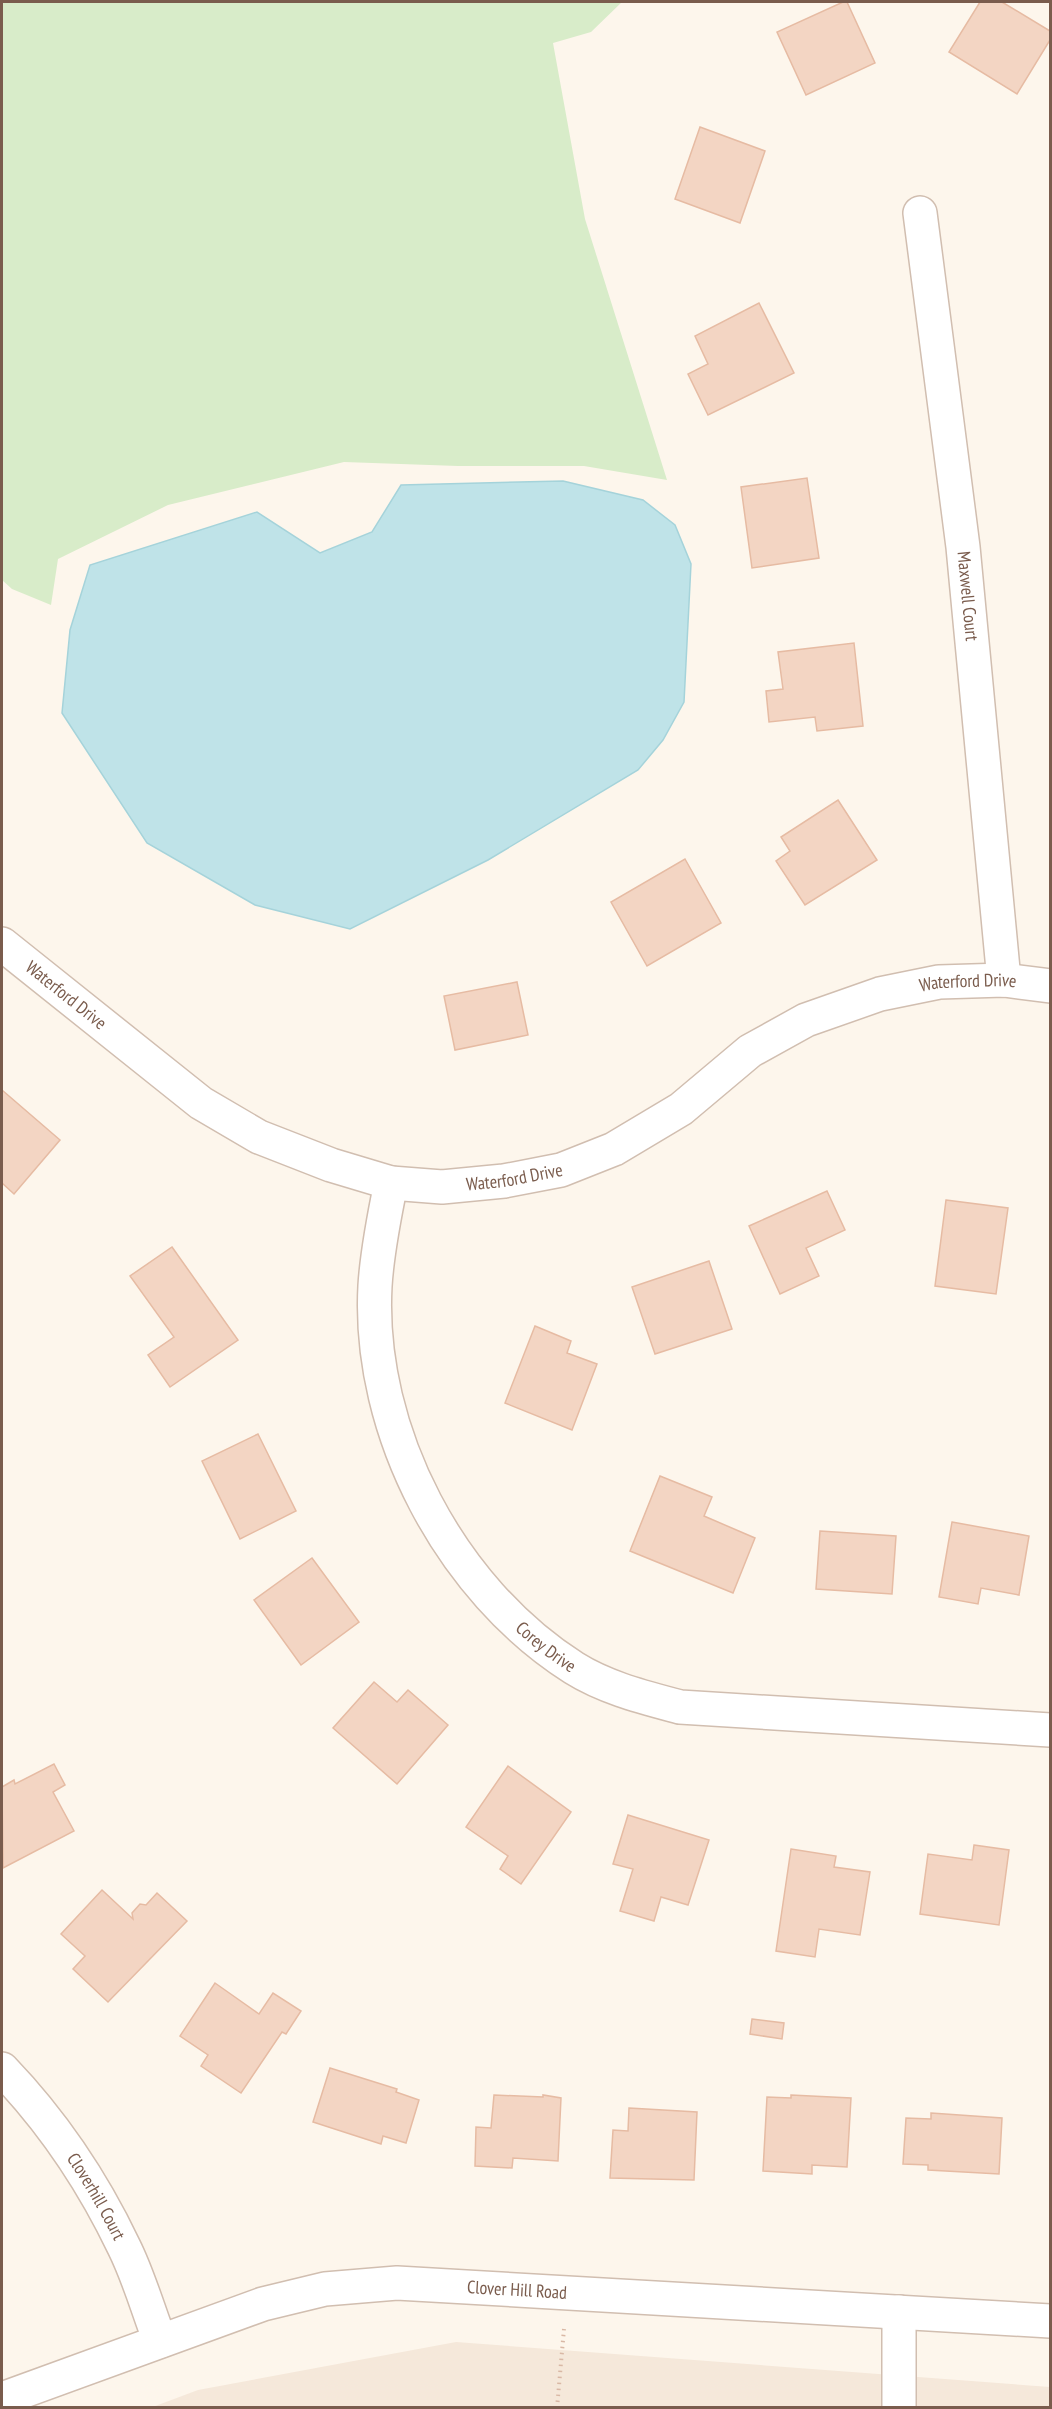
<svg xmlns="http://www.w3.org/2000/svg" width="1052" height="2409" viewBox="0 0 1052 2409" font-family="'PT Sans Narrow',sans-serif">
  <rect width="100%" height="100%" fill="#fdf6ec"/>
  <path fill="#f5e8da" d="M456,2342L1050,2387V2408H150L198,2390Z"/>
  <path fill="#d8ecc9" d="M2,2H622L591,32L553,43L585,219L667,480L584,466H458L344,462L168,505L58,559L51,605L12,589L2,580Z"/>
  <path fill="#bfe3e8" stroke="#a5d3da" stroke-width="1.5" d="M563,481L643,500L675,525L691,564L684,702L663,740L638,770L488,860L350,929L255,905L147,843L62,713L70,630L90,565L257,512L320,553L372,532L401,485Z"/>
  <g fill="#f3d5c3" stroke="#e6bba3" stroke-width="1.5">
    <path d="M843,2H847L875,63L806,95L777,32Z"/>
    <path d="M980,2H1002L1050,31V40L1017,94L949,52Z"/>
    <path d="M700,127L765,151L740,223L675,199Z"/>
    <path d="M759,303L794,373L708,415L688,374L708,364L695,336Z"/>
    <path d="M807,478L819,558L752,568L741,487Z"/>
    <path d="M854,643L863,726L817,731L815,717L769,722L766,691L783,689L778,652Z"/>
    <path d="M838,800L877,860L805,905L776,861L790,851L781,837Z"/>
    <path d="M685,859L721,923L647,966L611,902Z"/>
    <path d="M517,982L528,1035L455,1050L444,996Z"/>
    <path d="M2,1090L60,1140L14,1194L2,1183Z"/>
    <path d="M827,1191L845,1230L806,1248L819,1276L780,1294L749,1226Z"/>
    <path d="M946,1200L1008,1208L996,1294L935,1286Z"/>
    <path d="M172,1247L238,1340L170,1387L148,1355L174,1337L130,1276Z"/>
    <path d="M709,1261L732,1329L655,1354L632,1287Z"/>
    <path d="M535,1326L571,1341L567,1353L597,1364L572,1430L505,1403Z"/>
    <path d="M258,1434L296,1511L240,1539L202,1461Z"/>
    <path d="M660,1476L712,1497L704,1516L755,1538L733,1593L630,1551Z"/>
    <path d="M952,1522L1029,1536L1019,1595L981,1588L978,1604L939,1597Z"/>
    <path d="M820,1531L896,1536L892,1594L816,1589Z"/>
    <path d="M312,1558L359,1622L301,1665L254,1600Z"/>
    <path d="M374,1682L397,1702L408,1690L448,1725L397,1784L333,1728Z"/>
    <path d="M54,1764L65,1785L53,1792L74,1831L3,1868L2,1787L14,1780L15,1784Z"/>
    <path d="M508,1766L571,1812L521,1884L500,1869L508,1856L466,1827Z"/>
    <path d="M628,1815L709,1840L688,1905L661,1897L654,1921L620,1911L633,1869L613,1864Z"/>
    <path d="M974,1845L1009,1850L999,1925L920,1914L928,1854L972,1860Z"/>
    <path d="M791,1849L836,1856L834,1867L870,1872L860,1935L819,1929L815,1957L776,1951Z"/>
    <path d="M102,1890L133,1919L132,1913L140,1904L146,1905L157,1893L187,1921L108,2002L73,1969L85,1956L61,1934Z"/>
    <path d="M215,1983L259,2014L273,1993L301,2011L286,2034L282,2032L241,2093L201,2066L208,2055L180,2036Z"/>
    <path d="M752,2019L784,2023L782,2039L750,2034Z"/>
    <path d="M330,2068L397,2089L396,2092L419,2100L406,2143L383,2136L381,2144L313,2122Z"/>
    <path d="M494,2095L543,2097V2095L561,2098L558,2161L513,2158L512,2168L475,2166L476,2127L491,2128Z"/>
    <path d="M791,2095L851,2098L847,2167L812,2165V2174L763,2171L767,2097L791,2098Z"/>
    <path d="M629,2108L697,2112L694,2180L610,2178L613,2130L628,2131Z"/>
    <path d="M931,2113L1002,2118L999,2174L928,2170V2165L903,2164L906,2118L931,2119Z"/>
  </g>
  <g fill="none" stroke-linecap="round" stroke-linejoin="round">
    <defs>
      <g id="minor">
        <path id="s1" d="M920,213L963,547L1004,980"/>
        <path id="s2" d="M2,944L201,1103L259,1137L331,1165L391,1183L442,1187L504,1181L561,1170L614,1149L681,1109L750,1051L806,1020L880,994L939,982L1004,980L1050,986"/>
        <path id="s3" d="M391,1183C384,1217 377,1252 375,1286C367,1432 451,1590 574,1668C606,1688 643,1697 680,1707L1050,1730"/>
        <path id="s4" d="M2,2069C52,2121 93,2182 124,2247C139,2277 148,2310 160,2341"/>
        <path id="s5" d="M2,2399L263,2304L325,2289L397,2283L1050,2321"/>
        <path d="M899,2408V2312"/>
      </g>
    </defs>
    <use href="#minor" stroke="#d1beb0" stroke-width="36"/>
    <path stroke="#d9b8a5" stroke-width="4" stroke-dasharray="1.5 4.5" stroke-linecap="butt" d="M557,2408L564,2329"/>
    <use href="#minor" stroke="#fff" stroke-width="33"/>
  </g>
  <g text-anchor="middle" stroke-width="4.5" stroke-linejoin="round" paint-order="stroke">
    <g font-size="18" fill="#7a5c4d" stroke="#fffaf3">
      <text dy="6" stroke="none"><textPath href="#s1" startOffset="386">Maxwell Court</textPath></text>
      <text dy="6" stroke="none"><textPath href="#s2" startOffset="1090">Waterford Drive</textPath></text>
      <text dy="6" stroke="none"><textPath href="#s2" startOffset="82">Waterford Drive</textPath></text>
      <text dy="6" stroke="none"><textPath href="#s2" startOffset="586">Waterford Drive</textPath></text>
      <text dy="6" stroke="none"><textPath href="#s3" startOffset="519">Corey Drive</textPath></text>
      <text dy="6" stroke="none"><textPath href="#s4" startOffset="159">Cloverhill Court</textPath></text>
      <text dy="6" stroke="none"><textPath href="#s5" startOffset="534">Clover Hill Road</textPath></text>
    </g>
  </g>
  <rect width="1052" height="2409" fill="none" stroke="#7a5c4d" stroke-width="6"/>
</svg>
